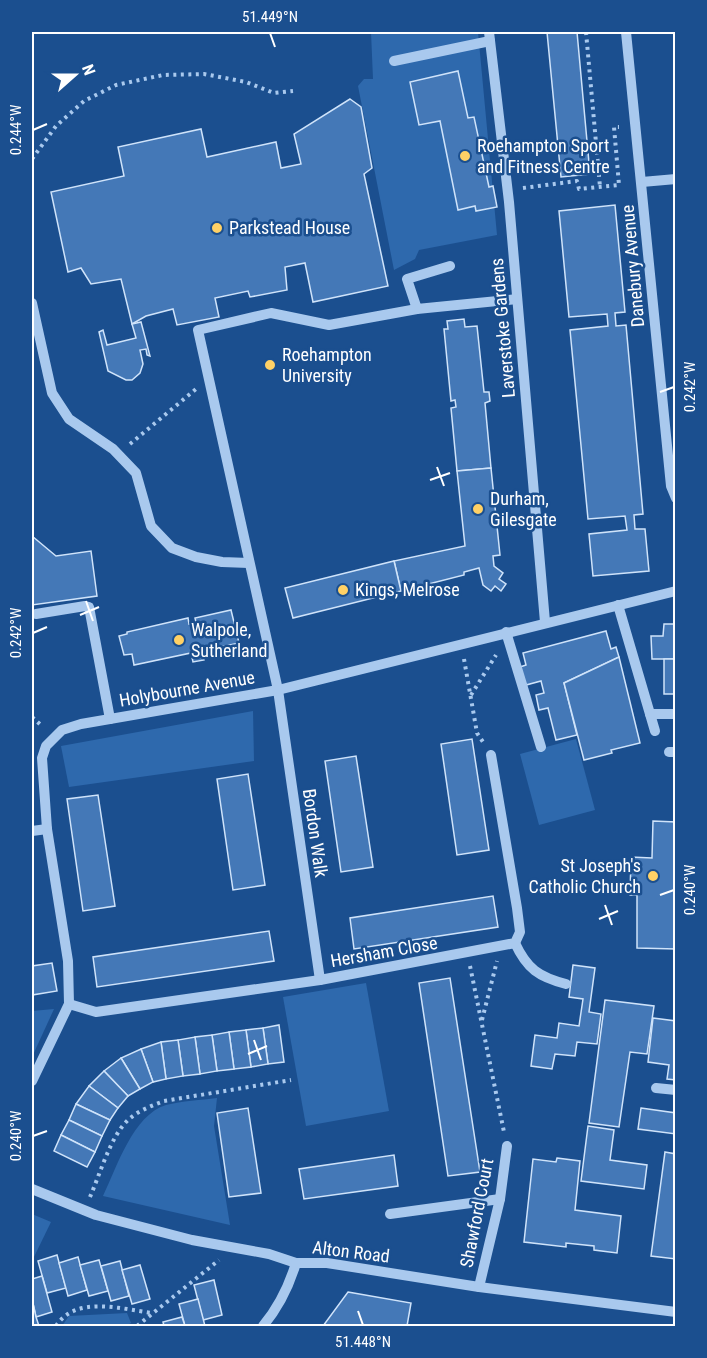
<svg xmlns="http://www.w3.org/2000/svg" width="707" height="1358" viewBox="0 0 707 1358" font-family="'Roboto Condensed',sans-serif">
  <rect width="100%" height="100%" fill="#1b4f8f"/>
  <g fill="#2e69ad">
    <path d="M371,32H478L497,235L419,250L415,259L394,270L358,86L364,79H373Z"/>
    <path d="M253,711L254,761L69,787L61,746Z"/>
    <path d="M576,739L595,810L539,825L520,754Z"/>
    <path d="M366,983L389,1111L306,1126L283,997Z"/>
    <path d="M54,1009L32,1057V1011Z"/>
    <path d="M217,1098L214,1126L230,1225L103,1196C117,1167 133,1115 166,1105C182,1101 201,1100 217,1098Z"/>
    <path d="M32,1214L51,1222L32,1261Z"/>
    <path d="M127,1313L131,1323L126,1326H62L69,1316Z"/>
  </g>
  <g fill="#4478b7" stroke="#cfe3fa" stroke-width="1.5">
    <path d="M547,32H577L590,174L561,177Z"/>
    <path d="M458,71L468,118L474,117L489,187L493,186L497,207L476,211L475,206L458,210L440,121L419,125L410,82Z"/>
    <path d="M350,99L361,107L372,168L364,174L388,286L313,302L305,263L285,267L287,290L250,297L248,291L215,298L219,317L177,325L173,309L146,316L132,324L121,279L91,284L81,268L68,272L51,192L124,176L118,147L201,129L207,157L276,142L281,168L301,164L294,134Z"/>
    <path d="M615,205L625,312L615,313L616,326L626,325L643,514L634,515L635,529H645L649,571L593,576L589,534L627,530L625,516L588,519L570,330L608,326L607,314L569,317L559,211Z"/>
    <path d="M464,319L465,327L477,326L484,392H489L490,401L485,403L491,468L457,471L451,408L456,407L455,400L451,401L444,329H448L447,321Z"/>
    <path d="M141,322L150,356L147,355L146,349L140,350L143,364L140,373L132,380H126L108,371L99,332L103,330L107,345L136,338L132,324Z"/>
    <path d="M491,468L500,555L493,556L494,566L503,573L499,579L506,584L501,591L495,586L491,591L483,585L479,568L464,572V575L401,591L394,561L465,546L457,471Z"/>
    <path d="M32,536L56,556L91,551L97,596L32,605Z"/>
    <path d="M394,561L401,591L293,618L285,588Z"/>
    <path d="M231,610L239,643L202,651L204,660L193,662L191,653L134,665L132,654L124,655L119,636L127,634V632L188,618L189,624L196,622L195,618Z"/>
    <path d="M664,624H676V659H652L651,636H663Z"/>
    <path d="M606,631L611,649L616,647L619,657L564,683L577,735L556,740L548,708L539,710L536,695L544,693L541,681L526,685L520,667L526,665L523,653Z"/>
    <path d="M619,657L640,743L611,750L612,753L584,760L564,683Z"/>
    <rect x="664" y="659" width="12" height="35"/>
    <path d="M472,739L489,850L457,855L441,744Z"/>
    <path d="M356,756L373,867L341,872L325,761Z"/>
    <path d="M248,774L265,885L233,890L217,779Z"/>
    <path d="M98,795L115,906L83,911L67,799Z"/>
    <path d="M653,821L676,822V949L637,948V895H630L631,857L652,858Z"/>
    <path d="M493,896L498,927L354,949L350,918Z"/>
    <path d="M269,931L274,961L97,987L93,957Z"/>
    <path d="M52,963L57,991L32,995V966Z"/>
    <path d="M573,965L595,968L589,1012L601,1014L597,1044L577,1042L575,1056L555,1054L552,1069L531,1066L535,1035L557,1038L559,1023L579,1026L583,999L569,997Z"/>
    <path d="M450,978L480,1172L448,1176L419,983Z"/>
    <path d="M605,1000L654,1006L647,1054L630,1052L619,1127L589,1123Z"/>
    <path d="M653,1018L676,1021V1080L667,1079L669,1065L648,1062Z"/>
    <path d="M279,1025L284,1062L268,1064L263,1028Z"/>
    <path d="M263,1028L268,1064L251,1067L246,1030Z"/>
    <path d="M246,1030L251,1067L234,1069L229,1032Z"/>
    <path d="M229,1032L234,1069L217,1071L212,1035Z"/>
    <path d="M212,1035L217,1071L200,1074L195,1037Z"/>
    <path d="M195,1037L200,1074L183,1076L178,1040Z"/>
    <path d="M178,1040L183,1076L166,1079L161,1042Z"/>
    <path d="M161,1042L166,1079L153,1082L141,1049Z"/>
    <path d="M141,1049L153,1082L140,1089L121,1058Z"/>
    <path d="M121,1058L140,1089L128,1096L104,1071Z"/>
    <path d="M104,1071L128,1096L118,1108L89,1086Z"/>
    <path d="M89,1086L118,1108L110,1120L76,1104Z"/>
    <path d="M76,1104L110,1120L102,1136L69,1120Z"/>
    <path d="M248,1108L261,1193L229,1197L217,1113Z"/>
    <path d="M641,1108L676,1113V1134L638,1129Z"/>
    <path d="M69,1120L102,1136L95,1152L61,1135Z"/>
    <path d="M588,1126L614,1130L610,1160L647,1165L644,1189L581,1181Z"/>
    <path d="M61,1135L95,1152L87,1167L54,1151Z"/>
    <path d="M665,1152L676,1154V1259L651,1256Z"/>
    <path d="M394,1155L398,1186L304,1199L299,1169Z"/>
    <path d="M557,1158L580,1161L575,1210L621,1216L617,1253L594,1250V1246L566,1243V1247L524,1242L533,1159L556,1162Z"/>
    <path d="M57,1255L66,1288L47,1293L38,1261Z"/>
    <path d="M78,1257L87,1290L68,1296L59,1263Z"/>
    <path d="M99,1260L108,1291L89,1296L80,1265Z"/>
    <path d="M120,1261L129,1296L111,1301L101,1266Z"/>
    <path d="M140,1265L150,1299L132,1304L122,1270Z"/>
    <path d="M42,1276L52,1312L36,1317L32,1299V1279Z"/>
    <path d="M214,1280L222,1315L203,1320L194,1285Z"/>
    <path d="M348,1292L411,1303L407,1326H323Z"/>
    <path d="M32,1299L36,1317L39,1326H32Z"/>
    <path d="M198,1299L205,1326H185L179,1304Z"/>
    <path d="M182,1317L185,1326H164L163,1322Z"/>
  </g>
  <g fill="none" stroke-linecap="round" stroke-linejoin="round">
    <g stroke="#a9c9ee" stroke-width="4" stroke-dasharray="3 4.5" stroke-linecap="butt">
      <path d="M586,32L600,187"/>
      <path d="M32,159L56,126L84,101L116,85L163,75L204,74L246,82L274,93L293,91"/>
      <path d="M523,188L577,181L579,189L619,185L614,127H619"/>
      <path d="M130,444L196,389"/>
      <path d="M464,659L477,733L483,742"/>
      <path d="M471,695L496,655"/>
      <path d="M32,717L43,727"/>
      <path d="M470,966L504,1132"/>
      <path d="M482,1020L497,961"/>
      <path d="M90,1197C100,1174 110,1138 127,1121C137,1111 151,1106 164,1101L291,1080"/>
      <path d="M56,1326C76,1295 121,1309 152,1313"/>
      <path d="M137,1326L219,1260"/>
    </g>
    <g stroke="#a9c9ee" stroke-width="10">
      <path d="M489,32L509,202L545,622"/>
      <path d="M626,32L671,486L676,498"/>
      <path d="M394,61L490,41"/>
      <path d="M642,182L676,179"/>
      <path d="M450,266L407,279L417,309L517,299"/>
      <path d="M32,303L52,393L69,419L113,449L136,473L151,526L172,548L196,557L222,562L249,563"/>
      <path d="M618,605L655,731"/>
      <path d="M36,614L85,606L89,607L110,719"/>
      <path d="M506,632L541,747"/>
      <path d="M650,714H676"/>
      <path d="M669,752H676"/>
      <path d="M32,831L47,829"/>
      <path d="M515,943C527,969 539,977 566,984"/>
      <path d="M320,980L278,690L198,330L271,313L329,325L417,309"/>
      <path d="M69,1004L96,1012L320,980L515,943L520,932L517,908L491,755"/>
      <path d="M32,1081L69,1004L68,961L47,829L42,758L46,746L62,730L81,724L278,690L676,591"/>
      <path d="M656,1088L676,1090"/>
      <path d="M32,1189L96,1215L192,1240L269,1254L296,1263H327L479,1287L676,1312"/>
      <path d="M390,1214L500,1199"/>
      <path d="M479,1287L500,1199L507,1146"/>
      <path d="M263,1326C278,1308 289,1286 296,1263"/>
    </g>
  </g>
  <path fill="none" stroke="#fff" stroke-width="2" d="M270,33L275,47M33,130L47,124M660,392L674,387M437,467L444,486M430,480L450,473M86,601L93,621M80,615L99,607M33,633L47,627M660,895L674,890M605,905L612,925M599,919L618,911M254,1040L261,1060M248,1054L267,1046M33,1136L47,1131M358,1311L363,1325"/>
  <g fill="#ffd166" stroke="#1b4f8f" stroke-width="2">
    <circle cx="465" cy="156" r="6"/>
    <circle cx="217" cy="228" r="6"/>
    <circle cx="270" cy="365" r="6"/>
    <circle cx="478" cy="509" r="6"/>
    <circle cx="343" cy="590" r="6"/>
    <circle cx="179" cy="640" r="6"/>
    <circle cx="653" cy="876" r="6"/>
  </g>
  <g text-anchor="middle" stroke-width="5" stroke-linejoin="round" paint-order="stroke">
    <g font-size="18" fill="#fff" stroke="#1b4f8f" text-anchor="start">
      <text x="477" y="152">Roehampton Sport<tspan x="477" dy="21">and Fitness Centre</tspan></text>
      <text x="229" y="234">Parkstead House</text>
      <text x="282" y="361">Roehampton<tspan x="282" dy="21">University</tspan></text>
      <text x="490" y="505">Durham,<tspan x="490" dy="21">Gilesgate</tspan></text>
      <text x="355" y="596">Kings, Melrose</text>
      <text x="191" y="636">Walpole,<tspan x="191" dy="21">Sutherland</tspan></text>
      <text x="641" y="872" text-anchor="end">St Joseph's<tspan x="641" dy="21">Catholic Church</tspan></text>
    </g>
    <g font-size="18" fill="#fff" stroke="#1b4f8f">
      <text transform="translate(633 266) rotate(-95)" y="6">Danebury Avenue</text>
      <text transform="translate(503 328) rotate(-95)" y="6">Laverstoke Gardens</text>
      <text transform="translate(187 689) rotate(-10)" y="6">Holybourne Avenue</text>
      <text transform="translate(315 833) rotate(82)" y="6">Bordon Walk</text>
      <text transform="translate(384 952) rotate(-10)" y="6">Hersham Close</text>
      <text transform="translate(477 1213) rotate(-79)" y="6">Shawford Court</text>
      <text transform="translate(351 1252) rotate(7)" y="6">Alton Road</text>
    </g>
  </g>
  <rect width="707" height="1358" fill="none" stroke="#1b4f8f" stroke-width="66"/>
  <g transform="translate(75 75) rotate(69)" stroke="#1b4f8f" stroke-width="4.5" paint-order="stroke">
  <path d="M0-4.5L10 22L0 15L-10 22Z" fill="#ffffff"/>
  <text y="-9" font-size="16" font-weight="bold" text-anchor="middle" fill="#ffffff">N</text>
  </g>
  <rect x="33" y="33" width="641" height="1292" fill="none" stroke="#fff" stroke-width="2"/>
  <g font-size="15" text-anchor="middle" fill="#fff">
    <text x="270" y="22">51.449°N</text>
    <text transform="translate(16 130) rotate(-90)" y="5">0.244°W</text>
    <text transform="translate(690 387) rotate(-90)" y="5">0.242°W</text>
    <text transform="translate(16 633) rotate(-90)" y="5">0.242°W</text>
    <text transform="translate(690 890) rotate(-90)" y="5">0.240°W</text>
    <text transform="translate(16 1136) rotate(-90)" y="5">0.240°W</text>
    <text x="363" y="1347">51.448°N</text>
  </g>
</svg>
